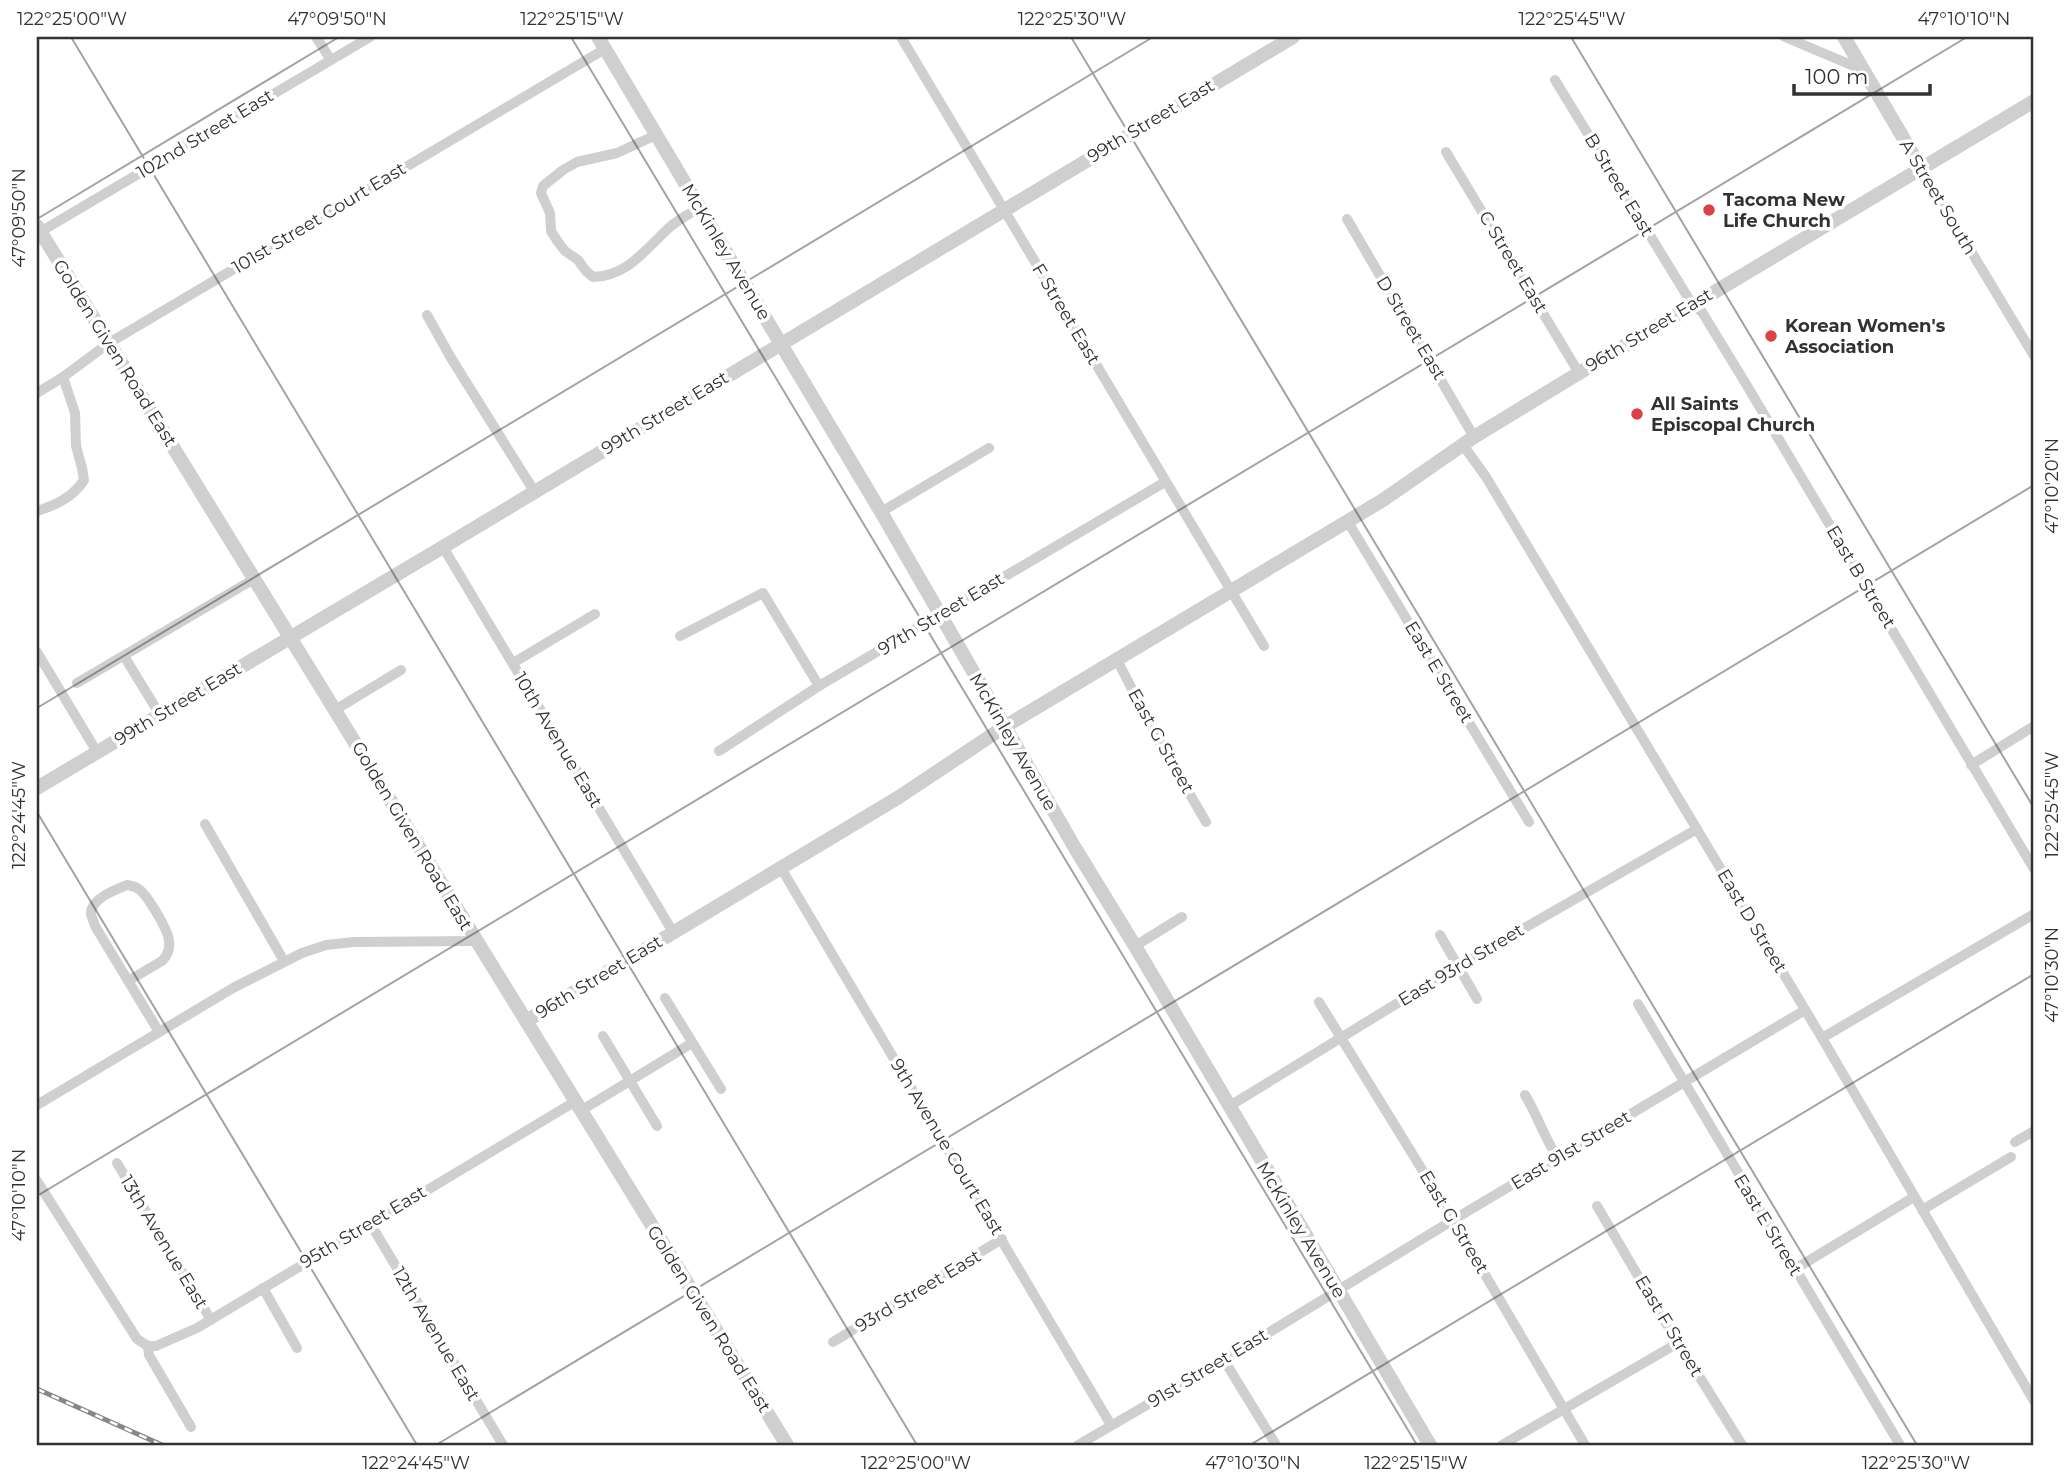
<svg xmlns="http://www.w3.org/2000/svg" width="2071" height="1482" viewBox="0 0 2071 1482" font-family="Montserrat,sans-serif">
  <rect width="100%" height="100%" fill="#fff"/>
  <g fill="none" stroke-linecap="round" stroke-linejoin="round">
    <g stroke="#cfcfcf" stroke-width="10">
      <path d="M316,37L331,60"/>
      <path d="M901,37L1264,646"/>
      <path d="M1785,37L1863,70"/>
      <path d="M1555,80L1692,304L1702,312L1746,384L2034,869"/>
      <path d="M656,135L617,153L577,162L563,170L543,186L541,193L550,213L551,231L558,242L565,251L578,260L586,271L593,277C629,276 647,247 671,226C680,219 690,213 700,208"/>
      <path d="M1446,152L1579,373"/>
      <path d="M1921,168L2034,356"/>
      <path d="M1347,219L1474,437"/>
      <path d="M40,232L370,37"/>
      <path d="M427,315L451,358L534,491"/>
      <path d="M37,393L63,377L109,343L605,49"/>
      <path d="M1463,445L1486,477L1822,1038L2034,1401"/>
      <path d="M37,511C54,506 74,496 84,480L82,468L76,446L75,413L63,377"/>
      <path d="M881,512L989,448"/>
      <path d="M1348,522L1529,822"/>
      <path d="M443,547L673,932"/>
      <path d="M680,636L763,593L819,686"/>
      <path d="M37,652L97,752"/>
      <path d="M124,656L160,715"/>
      <path d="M1117,660L1160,743L1206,822"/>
      <path d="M513,663L595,614"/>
      <path d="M77,683L254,579"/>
      <path d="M335,710L401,670"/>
      <path d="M719,751L819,686L1165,482"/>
      <path d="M1971,765L2034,726"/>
      <path d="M205,824L284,961"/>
      <path d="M781,868L1111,1425"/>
      <path d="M1440,935L1477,999"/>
      <path d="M1135,946L1182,917"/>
      <path d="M128,981L162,961C178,945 164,926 155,910C150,903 145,892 137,888C136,887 128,885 127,885C115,890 90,899 91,914C91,915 95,925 95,926L159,1032"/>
      <path d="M665,998L721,1089"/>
      <path d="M1319,1002L1453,1220L1585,1445"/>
      <path d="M1638,1004L1900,1445"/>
      <path d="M603,1036L657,1126"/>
      <path d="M1822,1038L2034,914"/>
      <path d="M1525,1095C1538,1116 1544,1138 1558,1158"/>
      <path d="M37,1105L233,988L302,953L326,945L354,942L476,941"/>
      <path d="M1228,1107L1458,966L1697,829"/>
      <path d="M582,1110L692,1043"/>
      <path d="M2015,1142L2034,1131"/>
      <path d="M117,1163L211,1320"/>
      <path d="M37,1181L137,1339L148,1346"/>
      <path d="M1597,1206L1661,1315L1742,1445"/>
      <path d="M1922,1210L2011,1157"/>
      <path d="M370,1223L503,1445"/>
      <path d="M1795,1269L1914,1197"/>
      <path d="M263,1288L297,1348"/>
      <path d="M833,1342L1002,1239"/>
      <path d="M148,1346H156L197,1328L576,1101"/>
      <path d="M148,1346L149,1355L191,1427"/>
      <path d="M1224,1360L1276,1445"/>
      <path d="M1078,1445L1224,1360L1453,1220L1805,1010"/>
      <path d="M1502,1445L1678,1343"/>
    </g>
    <g stroke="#cfcfcf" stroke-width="14">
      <path d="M598,37L881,512L1075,848L1135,946L1430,1445"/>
      <path d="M1844,37L1921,168"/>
      <path d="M37,226L787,1445"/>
      <path d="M37,788L443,547L1293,37"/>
      <path d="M526,1021L899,797L1004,727L1383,500L1474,437L1579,373L2034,101"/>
    </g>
    <defs>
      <path id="rail" d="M37,1389L162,1445"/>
    </defs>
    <use href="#rail" stroke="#878787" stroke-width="5"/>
    <use href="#rail" stroke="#fff" stroke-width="2.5" stroke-dasharray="8" stroke-linecap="butt"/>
  </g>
  <path fill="none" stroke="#323232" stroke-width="2" stroke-opacity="0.45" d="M71,37L917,1445M571,37L1417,1445M1071,37L1917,1445M1571,37L2034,808M37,219L339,37M37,708L1153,37M37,812L417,1445M37,1196L1967,37M436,1445L2034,485M1250,1445L2034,974"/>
  <g fill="#dd4046" stroke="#fff" stroke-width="2.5">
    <circle cx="1709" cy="210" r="7"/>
    <circle cx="1771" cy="336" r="7"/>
    <circle cx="1637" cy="414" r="7"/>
  </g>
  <g text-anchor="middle" stroke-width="7" stroke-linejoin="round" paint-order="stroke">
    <g font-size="18" fill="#323232" stroke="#fff">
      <text transform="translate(1151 121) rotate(-31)" y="6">99th Street East</text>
      <text transform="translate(205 134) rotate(-31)" y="6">102nd Street East</text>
      <text transform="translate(1619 185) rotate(59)" y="6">B Street East</text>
      <text transform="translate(1938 197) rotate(59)" y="6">A Street South</text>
      <text transform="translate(319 218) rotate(-31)" y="6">101st Street Court East</text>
      <text transform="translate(726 252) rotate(59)" y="6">McKinley Avenue</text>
      <text transform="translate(1513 262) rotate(59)" y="6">C Street East</text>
      <text transform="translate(1066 314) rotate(59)" y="6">F Street East</text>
      <text transform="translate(1411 328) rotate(59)" y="6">D Street East</text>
      <text transform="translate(1649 330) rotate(-31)" y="6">96th Street East</text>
      <text transform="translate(115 353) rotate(58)" y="6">Golden Given Road East</text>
      <text transform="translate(665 413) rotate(-31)" y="6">99th Street East</text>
      <text transform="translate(1861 577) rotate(59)" y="6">East B Street</text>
      <text transform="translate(941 614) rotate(-31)" y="6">97th Street East</text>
      <text transform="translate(1439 672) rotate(59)" y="6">East E Street</text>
      <text transform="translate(178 704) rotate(-31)" y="6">99th Street East</text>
      <text transform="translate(558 740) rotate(59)" y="6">10th Avenue East</text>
      <text transform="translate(1161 741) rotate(61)" y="6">East G Street</text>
      <text transform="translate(1013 742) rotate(60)" y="6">McKinley Avenue</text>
      <text transform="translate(412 836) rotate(59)" y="6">Golden Given Road East</text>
      <text transform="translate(1752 921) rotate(59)" y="6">East D Street</text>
      <text transform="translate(1461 965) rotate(-31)" y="6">East 93rd Street</text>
      <text transform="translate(599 977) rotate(-31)" y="6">96th Street East</text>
      <text transform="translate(947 1147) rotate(59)" y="6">9th Avenue Court East</text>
      <text transform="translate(1571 1150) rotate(-31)" y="6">East 91st Street</text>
      <text transform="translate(1454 1222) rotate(59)" y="6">East G Street</text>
      <text transform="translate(1768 1225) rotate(59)" y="6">East E Street</text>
      <text transform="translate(363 1227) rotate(-31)" y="6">95th Street East</text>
      <text transform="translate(1301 1230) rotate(59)" y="6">McKinley Avenue</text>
      <text transform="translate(164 1242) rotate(59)" y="6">13th Avenue East</text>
      <text transform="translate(918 1291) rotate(-31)" y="6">93rd Street East</text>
      <text transform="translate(709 1319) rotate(58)" y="6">Golden Given Road East</text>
      <text transform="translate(1669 1326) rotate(59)" y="6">East F Street</text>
      <text transform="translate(436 1334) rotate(59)" y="6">12th Avenue East</text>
      <text transform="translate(1208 1368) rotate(-31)" y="6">91st Street East</text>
    </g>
    <g font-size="18" font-weight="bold" fill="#323232" stroke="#fff" text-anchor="start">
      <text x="1723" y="206">Tacoma New<tspan x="1723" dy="21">Life Church</tspan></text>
      <text x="1785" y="332">Korean Women's<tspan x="1785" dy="21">Association</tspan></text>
      <text x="1651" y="410">All Saints<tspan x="1651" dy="21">Episcopal Church</tspan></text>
    </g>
  </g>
  <rect width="2071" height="1482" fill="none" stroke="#ffffff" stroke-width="77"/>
  <path d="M1794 84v10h136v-10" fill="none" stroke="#323232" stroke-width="3.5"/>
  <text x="1805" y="84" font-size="21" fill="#323232" stroke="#ffffff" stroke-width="5" paint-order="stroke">100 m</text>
  <rect x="38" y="38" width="1994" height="1406" fill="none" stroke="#323232" stroke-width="2.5"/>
  <g font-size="18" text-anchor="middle" fill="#323232">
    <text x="72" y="25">122°25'00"W</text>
    <text x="337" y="25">47°09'50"N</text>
    <text x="572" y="25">122°25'15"W</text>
    <text x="1072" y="25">122°25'30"W</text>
    <text x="1572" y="25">122°25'45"W</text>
    <text x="1964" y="25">47°10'10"N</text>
    <text transform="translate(19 218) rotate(-90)" y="6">47°09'50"N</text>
    <text transform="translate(2052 486) rotate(-90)" y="6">47°10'20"N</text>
    <text transform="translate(2052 805) rotate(-90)" y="6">122°25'45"W</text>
    <text transform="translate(19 815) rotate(-90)" y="6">122°24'45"W</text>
    <text transform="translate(2052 975) rotate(-90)" y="6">47°10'30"N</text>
    <text transform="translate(19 1195) rotate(-90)" y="6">47°10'10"N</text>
    <text x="416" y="1469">122°24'45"W</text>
    <text x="916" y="1469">122°25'00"W</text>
    <text x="1253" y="1469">47°10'30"N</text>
    <text x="1416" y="1469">122°25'15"W</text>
    <text x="1916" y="1469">122°25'30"W</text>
  </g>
</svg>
